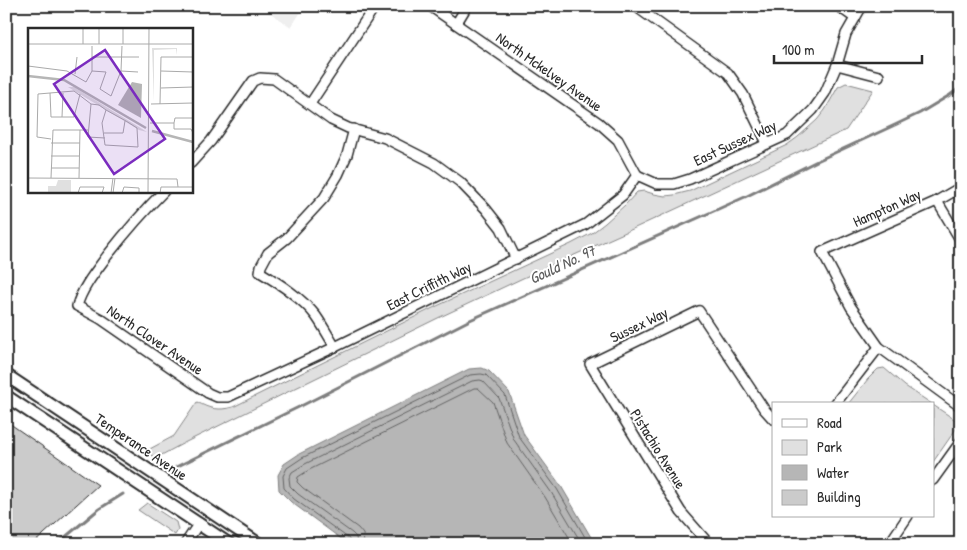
<svg xmlns="http://www.w3.org/2000/svg" width="967" height="550" viewBox="0 0 967 550" font-family="'Patrick Hand',sans-serif">
  <rect width="100%" height="100%" fill="#fff"/>
  <filter id="ink" filterUnits="userSpaceOnUse"><feTurbulence type="fractalNoise" baseFrequency=".02" numOctaves="2"/><feDisplacementMap in="SourceGraphic" scale="10" xChannelSelector="R" yChannelSelector="G"/><feConvolveMatrix kernelMatrix="1 2 1 2 8 2 1 2 1" color-interpolation-filters="sRGB"/></filter>
  <g filter="url(#ink)">
    <path fill="#efefef" d="M260,6H305L291,27Z"/>
    <g fill="#e0e0e0" stroke="#868686">
      <path d="M846,83L873,90L846,130L637,227L523,278L438,318L186,442L156,458L146,451L174,436L197,402C210,409 218,411 233,407L437,306L571,244L592,233L605,223L625,205L637,192L644,191L654,194L665,196L674,195L690,191L787,145L798,137L817,120L825,110L838,87Z"/>
      <path d="M884,368L905,386L932,404H848L868,379L878,369Z"/>
      <path d="M933,405L957,421L958,426L933,462Z"/>
      <path d="M147,503L176,522L178,530L175,535L138,510Z"/>
    </g>
    <path fill="#b6b6b6" stroke="#7e7e7e" d="M482,368L489,371L509,392L524,435L561,486L595,544H348L291,502L279,490L278,475L284,464L299,454L469,369Z"/>
    <g fill="none" stroke-linecap="round" stroke-linejoin="round">
      <g stroke="#636363" stroke-width="1">
        <path d="M350,544V541L348,538L294,499L284,488L283,476L287,468L302,458L470,375L481,374L486,375L505,395L519,437L557,489L589,544"/>
        <path d="M357,544L356,537L352,533L298,494L290,486L289,478L292,472L305,464L472,381L480,380L483,381L499,398L514,440L551,492L582,544"/>
        <path d="M364,544L363,534L358,528L303,488L297,482L298,477L309,470L474,388H478L493,402L507,443L545,497L573,544"/>
      </g>
      <g stroke="#7e7e7e" stroke-width="3">
        <path d="M176,467L305,404L470,320L745,197L817,161L897,124L920,113L950,95L961,87"/>
        <path d="M57,544L99,509L123,494"/>
      </g>
    </g>
    <path fill="#cbcbcb" stroke="#2b2b2b" d="M6,421L98,485L33,544H6Z"/>
    <g fill="none" stroke-linecap="round" stroke-linejoin="round">
      <defs>
        <g id="minor">
          <path d="M430,6L599,123L618,140L637,175"/>
          <path d="M635,6L728,73L743,94L767,143"/>
          <path d="M838,6L855,18"/>
          <path d="M456,24L467,6"/>
          <path d="M837,65L879,76"/>
          <path d="M310,104L375,6"/>
          <path d="M191,163L211,141L253,81L260,78L274,79L331,120L348,128L385,138L434,163L460,182L486,209L501,228L516,259"/>
          <path d="M637,175L657,184H674L690,179L787,135L813,110L825,93L837,65L846,34L862,6"/>
          <path d="M961,187L937,201L822,252L851,307L879,347L961,407"/>
          <path d="M164,191C143,212 125,233 107,256C96,271 82,288 77,306L101,319L208,393L217,397H228L335,347L586,224L623,195L637,175"/>
          <path d="M937,201L961,241"/>
          <path d="M335,347C329,337 323,326 316,316C302,298 280,284 260,272L261,266L268,253L287,238L324,198L338,175L347,155L354,129"/>
          <path d="M835,404L879,347"/>
          <path d="M933,480L961,441"/>
          <path d="M185,544L199,523"/>
          <path d="M709,544L681,512L590,364L699,311L764,409L773,419"/>
          <path d="M889,544L908,516"/>
        </g>
        <g id="secondary">
          <path d="M6,375L259,544"/>
          <path d="M6,396L229,544"/>
        </g>
      </defs>
      <use href="#minor" stroke="#2b2b2b" stroke-width="12"/>
      <use href="#secondary" stroke="#2b2b2b" stroke-width="15"/>
      <use href="#minor" stroke="#fff" stroke-width="9"/>
      <use href="#secondary" stroke="#fff" stroke-width="11"/>
    </g>
  </g>
  <g text-anchor="middle" stroke-width="4" stroke-linejoin="round" paint-order="stroke">
    <g font-size="15" fill="#2b2b2b" stroke="#fff">
      <text transform="translate(549 72) rotate(35)" y="5">North Mckelvey Avenue</text>
      <text transform="translate(735 143) rotate(-25)" y="5">East Sussex Way</text>
      <text transform="translate(887 208) rotate(-24)" y="5">Hampton Way</text>
      <text transform="translate(429 286) rotate(-26)" y="5">East Criffith Way</text>
      <text transform="translate(639 325) rotate(-26)" y="5">Sussex Way</text>
      <text transform="translate(155 340) rotate(34)" y="5">North Clover Avenue</text>
      <text transform="translate(141 447) rotate(34)" y="5">Temperance Avenue</text>
      <text transform="translate(658 449) rotate(58)" y="5">Pistachio Avenue</text>
    </g>
    <g font-size="16" font-style="italic" fill="#5c5c5c" stroke="#fff">
      <text transform="translate(562 264) rotate(-25)" y="6">Gould No. 97</text>
    </g>
  </g>
  <g transform="translate(28 28)">
    <rect width="165" height="165" fill="#fff"/>
    <path d="M124,20H149V27L148,21L126,22V74ZM40,59H46L119,104L111,102ZM30,152H43V165H20V158H28Z" fill="#e0e0e0"/>
    <path d="M104,54L114,56L113,90L90,77Z" fill="#b6b6b6"/>
    <path fill="none" stroke="#b6b6b6" stroke-width="2.5" d="M0,48L36,52L118,100M124,103L165,114"/>
    <path fill="none" stroke="#aaa" stroke-width="1" d="M0,16H165M55,16V0M71,16V0M95,16V0M64,29H111M0,38L39,43L58,54L64,43V18M64,43L78,44L72,61L83,68L93,43L94,18M93,43L110,44M133,43L165,44M47,46L49,29M133,60L165,59M22,65L23,89H46L52,66M63,76L71,77L78,82L98,93L109,100L110,119L77,117L74,95L78,82M63,76L60,109L77,110M123,76L165,75M132,76L133,29H165M34,89L35,65M165,90H147L146,95V101H163L165,105M122,95H146M76,105H95L97,93M23,111L9,109L10,66L46,63L63,76M23,115H52M23,128H51M23,140H51M0,150L149,151L150,159M23,150L25,102H60M51,150L52,102M50,165L52,159H76L74,165M83,165L85,150M85,165L87,150M94,165L96,159L111,160V165M120,165L121,0M132,165L133,159H165"/>
    <path fill="#7b2cbf" fill-opacity="0.15" stroke="#7b2cbf" stroke-width="2.5" d="M77,22L137,111L86,146L26,56Z"/>
    <rect width="165" height="165" fill="none" stroke="#2b2b2b" stroke-width="2.5"/>
  </g>
  <rect width="967" height="550" fill="none" stroke="#fff" stroke-width="25"/>
  <rect x="12" y="12" width="942" height="525" fill="none" stroke="#2b2b2b" stroke-width="2" filter="url(#ink)"/>
  <rect x="772" y="402" width="162" height="115" fill="#ffffff" stroke="#aaaaaa"/>
  <rect x="782" y="419" width="25" height="8" fill="#ffffff" stroke="#aaaaaa"/>
  <text x="817" y="428" font-size="15" fill="#2b2b2b">Road</text>
  <rect x="782" y="440" width="25" height="15" fill="#e0e0e0" stroke="#aaaaaa"/>
  <text x="817" y="452" font-size="15" fill="#2b2b2b">Park</text>
  <rect x="782" y="465" width="25" height="15" fill="#b6b6b6" stroke="#aaaaaa"/>
  <text x="817" y="478" font-size="15" fill="#2b2b2b">Water</text>
  <rect x="782" y="490" width="25" height="15" fill="#cbcbcb" stroke="#aaaaaa"/>
  <text x="817" y="502" font-size="15" fill="#2b2b2b">Building</text>
  <path d="M774 55v8h148v-8" fill="none" stroke="#2b2b2b" stroke-width="2.5"/>
  <text x="782" y="55" font-size="15" fill="#2b2b2b" stroke="#ffffff" stroke-width="4" paint-order="stroke">100 m</text>
</svg>
